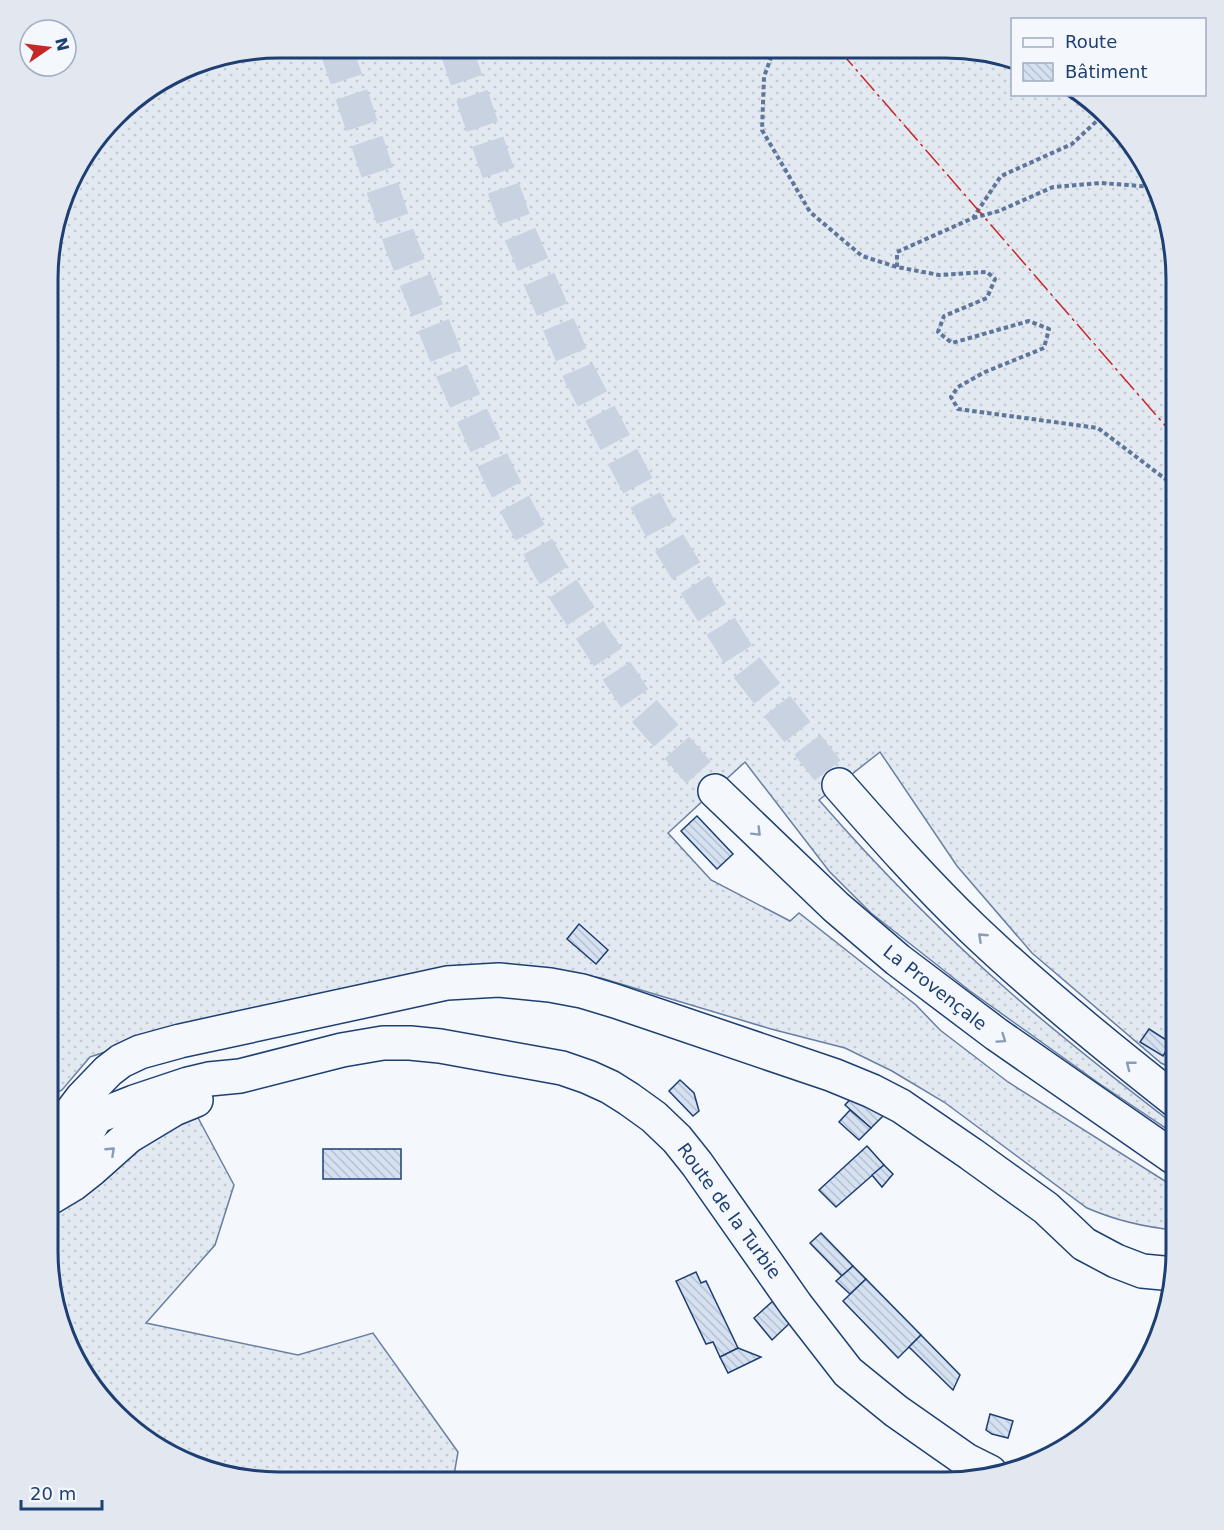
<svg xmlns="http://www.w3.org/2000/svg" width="1224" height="1530" viewBox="0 0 1224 1530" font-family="'DejaVu Sans',sans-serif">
  <defs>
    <pattern id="grass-dots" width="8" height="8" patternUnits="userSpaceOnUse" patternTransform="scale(1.5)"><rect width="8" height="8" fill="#e3e9f0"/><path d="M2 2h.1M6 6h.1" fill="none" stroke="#c2c9d1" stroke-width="1.8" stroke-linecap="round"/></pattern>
    <pattern id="building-back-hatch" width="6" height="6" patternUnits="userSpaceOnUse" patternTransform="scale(1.5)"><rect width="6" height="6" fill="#d5e0f0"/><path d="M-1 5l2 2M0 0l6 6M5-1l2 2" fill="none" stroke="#b6c1d1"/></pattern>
  </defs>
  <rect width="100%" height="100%" fill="#f4f7fb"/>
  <g fill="url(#grass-dots)" stroke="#687fa3" stroke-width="1.5">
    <path d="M280,48L975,50L1012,64V94L1080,95L1145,164L1168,220L1176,280V1070L1161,1063L1032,953L957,866L880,752L819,800C879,869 943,934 1012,994C1065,1040 1120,1083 1176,1126V1135L1100,1084L970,991L871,913L829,871L745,762L668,833L711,880L790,921L799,913L916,1005L940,1030L1008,1082L1176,1188L1175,1230C1143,1227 1117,1221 1087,1208L944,1102L892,1071L845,1048L771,1029L601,978L531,966L460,965L154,1031L125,1041L105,1052L90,1057L62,1090L48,1097L50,249L79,164L127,105L205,60Z"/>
    <path d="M196,1114L234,1185L215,1245L146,1323L298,1355L373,1333L458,1452L453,1481H264L205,1470L151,1443L79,1366L56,1310L48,1250V1217L168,1128Z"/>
  </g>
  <g fill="url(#building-back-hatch)" stroke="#1d3f73" stroke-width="1.5">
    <path d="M697,816L733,854L717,869L681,831Z"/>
    <path d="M579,924L608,950L596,964L567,939Z"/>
    <path d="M1149,1029L1171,1043L1163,1056L1140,1042Z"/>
    <path d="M680,1080L694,1093L699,1111L693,1116L669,1091Z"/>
    <path d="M856,1093L883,1116L871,1128L845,1105Z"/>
    <path d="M850,1110L871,1128L859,1140L839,1122Z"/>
    <path d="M867,1146L884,1165L836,1207L819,1190Z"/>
    <rect x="323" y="1149" width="78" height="30"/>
    <path d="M884,1165L893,1174L882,1187L872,1175Z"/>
    <path d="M821,1233L853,1266L842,1276L810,1243Z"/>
    <path d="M853,1266L866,1279L850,1294L836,1281Z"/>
    <path d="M696,1272L701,1283L706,1281L738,1348L720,1357L713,1342L706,1344L676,1281Z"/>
    <path d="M866,1279L921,1335L898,1358L843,1301Z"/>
    <path d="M774,1300L791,1322L772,1340L754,1318Z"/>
    <path d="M921,1335L960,1375L953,1390L909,1347Z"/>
    <path d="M738,1348L761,1357L728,1373L720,1357Z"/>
    <path d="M990,1414L1013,1421L1008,1438L992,1434L986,1430Z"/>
  </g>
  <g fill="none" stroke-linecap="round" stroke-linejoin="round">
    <g stroke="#c9d2e0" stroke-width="33" stroke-dasharray="33 16" stroke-linecap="butt">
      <path d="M336,48L401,244L453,374L501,479L551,571L639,705L715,791"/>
      <path d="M456,49L515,222L579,373L661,530L744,664L839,785"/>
    </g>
    <defs>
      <g id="secondary">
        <path d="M96,1117L134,1102L188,1084L209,1079L240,1076L342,1050L383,1043H410L440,1046L562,1068L588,1077L610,1087L629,1099L654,1117L677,1139L697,1164L796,1305L848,1372L896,1411L966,1460L990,1472"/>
        <path d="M48,1199L73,1184L92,1169L129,1136L174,1109L196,1100"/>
      </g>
      <path id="primary" d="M48,1190L73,1158L96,1117"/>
      <g id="highway">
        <path d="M839,785C882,834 925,883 973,929C1037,990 1106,1046 1176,1101"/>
        <path d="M715,791L836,907L898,960L996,1034L1176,1159"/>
        <path d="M55,1144L66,1119L82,1098L108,1071L121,1061L140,1052L180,1041L447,983L499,980L550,985L582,991L615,1001L833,1075L872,1091L901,1106L971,1154L1046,1208L1084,1244L1116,1261L1142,1271L1174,1274"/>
      </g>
    </defs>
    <use href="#secondary" stroke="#1d3f73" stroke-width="36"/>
    <use href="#primary" stroke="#1d3f73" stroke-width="36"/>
    <use href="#highway" stroke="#1d3f73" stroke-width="36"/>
    <g stroke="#5e769c" stroke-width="4" stroke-dasharray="4.5 3" stroke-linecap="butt">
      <path d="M774,49L764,77L762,130L810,212L862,256L897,267L939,275L987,272L995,279L987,298L944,316L938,332L952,343L1029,321L1049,329L1044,348L985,372L958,387L951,397L958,409L1098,428L1176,487"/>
      <path d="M973,218L999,211L1053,187L1101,183L1154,187"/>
      <path d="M897,267V252L973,218L1001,176L1072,144L1101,117"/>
    </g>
    <use href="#secondary" stroke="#f4f7fb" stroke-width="33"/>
    <use href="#primary" stroke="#f4f7fb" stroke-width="33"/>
    <use href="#highway" stroke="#f4f7fb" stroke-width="33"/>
    <path stroke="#c62828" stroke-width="1.5" stroke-dasharray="21 4.5 3 4.5" stroke-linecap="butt" d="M839,50L1176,438"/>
  </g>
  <defs><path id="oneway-chevron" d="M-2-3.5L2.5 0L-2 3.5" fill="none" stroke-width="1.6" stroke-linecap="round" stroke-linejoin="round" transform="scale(1.5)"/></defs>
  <g stroke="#889bb7">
    <use href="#oneway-chevron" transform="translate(757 832) rotate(45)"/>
    <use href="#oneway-chevron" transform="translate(982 937) rotate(-137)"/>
    <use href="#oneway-chevron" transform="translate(1002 1039) rotate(35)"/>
    <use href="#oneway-chevron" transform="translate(1130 1065) rotate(-142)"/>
    <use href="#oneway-chevron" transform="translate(111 1151) rotate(-43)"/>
  </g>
  <g text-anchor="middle" stroke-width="4.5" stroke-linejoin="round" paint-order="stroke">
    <g font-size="18" fill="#1d3f73" stroke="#f4f7fb">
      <text transform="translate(935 988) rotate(38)" y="6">La Provençale</text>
      <text transform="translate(729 1211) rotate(54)" y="6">Route de la Turbie</text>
    </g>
  </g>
  <path d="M0 0H1224V1530H0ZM279 58H945A221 221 0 0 1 1166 279V1251A221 221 0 0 1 945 1472H279A221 221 0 0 1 58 1251V279A221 221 0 0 1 279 58Z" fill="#e3e8f0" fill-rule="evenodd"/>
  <path fill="none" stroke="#1d3f73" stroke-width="3" d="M279 58H945A221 221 0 0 1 1166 279V1251A221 221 0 0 1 945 1472H279A221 221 0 0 1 58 1251V279A221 221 0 0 1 279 58Z"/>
  <rect x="1011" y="18" width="195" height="78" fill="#f4f7fb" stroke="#9eadc5" stroke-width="1.5"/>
  <rect x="1023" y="38" width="30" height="9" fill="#f4f7fb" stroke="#9eadc5" stroke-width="1.5"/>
  <text x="1065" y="48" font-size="18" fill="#1d3f73">Route</text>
  <rect x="1023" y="63" width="30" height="18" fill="url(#building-back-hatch)" stroke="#9eadc5" stroke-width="1.5"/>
  <text x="1065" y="78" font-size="18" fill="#1d3f73">Bâtiment</text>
  <g transform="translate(48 48) rotate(76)"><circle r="28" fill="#f4f7fb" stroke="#9eadc5" stroke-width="1.5"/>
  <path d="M0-4.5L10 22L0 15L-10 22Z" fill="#c62828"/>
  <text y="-9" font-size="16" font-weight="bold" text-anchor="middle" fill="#1d3f73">N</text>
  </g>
  <path d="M21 1500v9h81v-9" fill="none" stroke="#1d3f73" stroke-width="3"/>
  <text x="30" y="1500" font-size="18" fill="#1d3f73" stroke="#f4f7fb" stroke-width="4.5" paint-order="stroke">20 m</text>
</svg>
